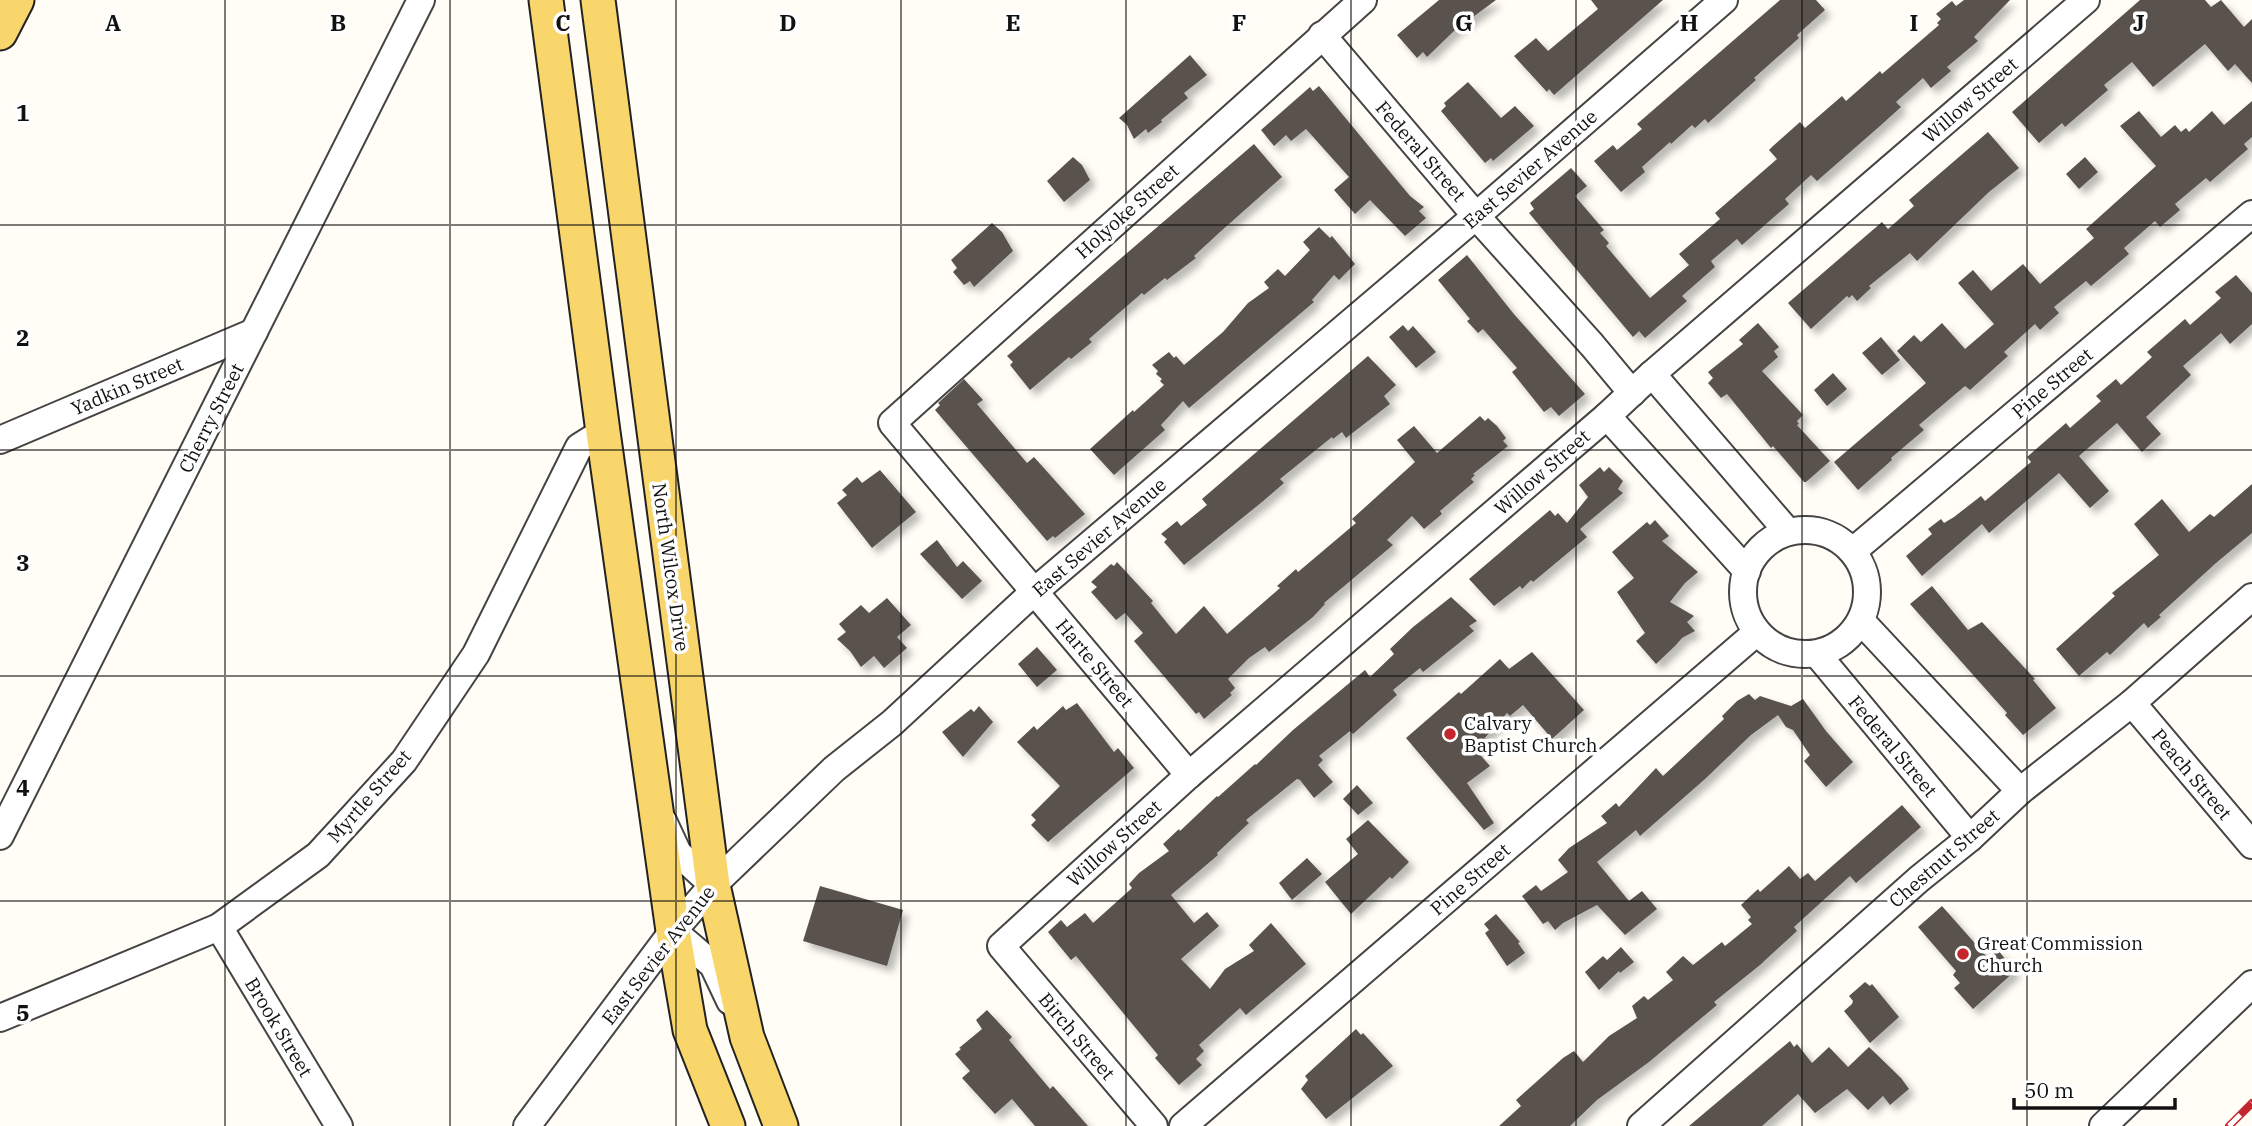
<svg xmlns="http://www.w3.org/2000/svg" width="2252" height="1126" viewBox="0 0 2252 1126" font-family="'IBM Plex Serif',serif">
  <defs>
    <filter id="shadow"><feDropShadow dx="6" dy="6" stdDeviation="3.5" flood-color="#0004"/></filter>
  </defs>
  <rect width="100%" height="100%" fill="#fffdf5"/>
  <g fill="#5a524d" filter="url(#shadow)">
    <path d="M1439,0H1496L1454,31L1427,57L1423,52L1417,58L1397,35Z"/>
    <path d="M1591,0H1663L1554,95L1549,89L1547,92L1514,56L1536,38L1548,51L1598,9Z"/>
    <path d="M1780,0H1816L1825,10L1797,35L1799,38L1754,78L1756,80L1708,123L1705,119L1695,128L1692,125L1671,144L1670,142L1642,167L1645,172L1621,192L1594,161L1613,145L1617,150L1642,129L1637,124Z"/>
    <path d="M1964,0H2010L1974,37L1978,41L1947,67L1951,71L1931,88L1923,78L1896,102L1901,107L1880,126L1817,181L1811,175L1785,199L1789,204L1742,245L1737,239L1711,261L1715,267L1682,296L1687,301L1645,338L1639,331L1633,337L1529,213L1534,209L1530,203L1571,168L1587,186L1575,196L1604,230L1600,233L1609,243L1606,246L1650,298L1689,265L1679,254L1720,219L1715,213L1777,159L1769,150L1773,146L1800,122L1805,128L1842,96L1846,101L1880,71L1882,74L1939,25L1937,23L1941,19L1936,14L1952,1L1956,6Z"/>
    <path d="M2140,0H2205L2211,7L2221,0L2244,27L2252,19V83L2235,64L2228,71L2205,44L2153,87L2132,62L2104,85L2108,90L2065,127L2062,123L2039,143L2012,112Z"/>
    <path d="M1190,55L1207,75L1184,93L1188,98L1161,120L1162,122L1148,133L1146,129L1134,139L1127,125L1119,118Z"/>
    <path d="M1468,82L1501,118L1515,106L1534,126L1493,161L1491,158L1485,163L1441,111L1446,106L1444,103Z"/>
    <path d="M1319,86L1410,196L1424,207L1419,211L1426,218L1405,236L1370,200L1355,214L1334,190L1349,177L1306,129L1291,141L1286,135L1274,146L1261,130L1310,87L1313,91Z"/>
    <path d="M2252,101V137L2244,144L2248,149L2210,182L2206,178L2175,204L2180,210L2160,227L2155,221L2124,248L2129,254L2091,286L2086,281L2054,307L2059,313L2040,330L2035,324L2004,352L2008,356L1970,390L1965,386L1919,425L1924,430L1891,458L1892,460L1858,490L1834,462L1926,383L1897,351L1914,335L1921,342L1942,323L1965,349L1994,324L1958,283L1973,270L1991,291L2023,264L2040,284L2094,238L2086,229L2156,166L2120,126L2139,111L2161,137L2175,125L2181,132L2186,128L2189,132L2212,111L2224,125Z"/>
    <path d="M1988,132L2019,168L1989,192L1917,261L1910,253L1869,286L1871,288L1857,301L1852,295L1849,298L1847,296L1811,329L1788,303L1882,222L1888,229L1914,206L1909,200Z"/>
    <path d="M1254,144L1282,177L1220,232L1194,256L1196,258L1167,280L1165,278L1144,295L1142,293L1089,339L1092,342L1071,359L1069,357L1030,390L1010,365L1013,362L1007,356Z"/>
    <path d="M1073,157L1082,165L1090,180L1064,202L1047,181Z"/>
    <path d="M2085,157L2098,172L2079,189L2066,174Z"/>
    <path d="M992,223L1002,232L1013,251L974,287L970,281L964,285L953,272L957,268L951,260Z"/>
    <path d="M1319,227L1330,238L1332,236L1355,264L1339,280L1334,275L1312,300L1314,302L1189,408L1183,401L1161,425L1165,430L1114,475L1090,449L1133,410L1134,412L1164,385L1160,381L1162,379L1156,374L1158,371L1152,365L1169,352L1174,358L1176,356L1184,365L1223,332L1248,303L1269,288L1264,282L1278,269L1285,276L1310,250L1303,242Z"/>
    <path d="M1467,255L1513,313L1585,394L1559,416L1551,407L1544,412L1512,372L1517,368L1483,329L1478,333L1467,321L1470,319L1438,280Z"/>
    <path d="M2236,275L2252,293V324L2230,344L2221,333L2183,366L2191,375L2146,417L2161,434L2142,452L2117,423L2079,456L2109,491L2090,508L2059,473L1989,533L1982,524L1922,576L1906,556L1932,534L1928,529L1941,519L1944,523L1954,517L1981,496L1985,501L2031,462L2027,457L2066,423L2070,428L2101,401L2096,396L2116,379L2121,385L2152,357L2147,352L2185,319L2190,325L2221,298L2215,292Z"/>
    <path d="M1758,323L1779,347L1774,351L1778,357L1762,371L1803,415L1797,421L1799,424L1797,425L1830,461L1806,482H1804L1773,446L1771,448L1727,394L1721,398L1708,383L1713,378L1708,372L1743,344L1739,340Z"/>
    <path d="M1403,325L1408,331L1413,326L1436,352L1416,368L1389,337Z"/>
    <path d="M1881,337L1900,360L1882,375L1862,353Z"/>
    <path d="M1368,356L1396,385L1384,396L1390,404L1346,438L1342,432L1333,439L1332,437L1280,479L1284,483L1262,502L1184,565L1164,542L1167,539L1161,534L1177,521L1181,526L1207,505L1202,499Z"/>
    <path d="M1833,373L1847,389L1827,406L1814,390Z"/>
    <path d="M964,379L983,400L977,404L1027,463L1034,457L1085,514L1055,538L1053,536L1047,541L935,410L940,405L938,403Z"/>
    <path d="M1480,416L1485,421L1488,418L1497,426L1506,438L1503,441L1508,446L1473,474L1475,475L1471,479L1474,482L1440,511L1442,514L1424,529L1412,516L1387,540L1393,545L1324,603L1325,604L1313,617L1269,652L1265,647L1249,658L1228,679L1235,688L1230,693L1232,695L1204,719L1199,712L1196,714L1134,641L1143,633L1125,613L1116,620L1091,592L1097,587L1091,582L1111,564L1114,566L1117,562L1153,601L1151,603L1176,634L1204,606L1227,634L1280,588L1277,586L1296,569L1298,572L1356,523L1352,519L1415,462L1397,440L1414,426L1437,453Z"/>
    <path d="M1600,467L1604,472L1609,467L1623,481L1618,489L1623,493L1580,529L1587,537L1533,582L1531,580L1522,589L1520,586L1494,606L1469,579L1550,510L1555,516L1558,513L1567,523L1588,497L1579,485Z"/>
    <path d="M880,470L916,512L872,548L837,503L847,495L842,490L857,477L862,483Z"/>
    <path d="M2252,484V533L2216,563L2159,615L2161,617L2148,628L2144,623L2110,655L2107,652L2079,676L2056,649L2115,596L2112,593L2159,555L2134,524L2162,499L2189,532L2210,514L2214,517Z"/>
    <path d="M1655,520L1669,536L1662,541L1698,572L1685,583L1670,602L1694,616L1687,622L1695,631L1682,638L1675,646L1656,664L1636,641L1645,633L1617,592L1634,578L1612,552L1647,522L1650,525Z"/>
    <path d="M937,540L957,567L963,561L982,581L962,599L920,554Z"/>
    <path d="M1932,586L1968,630L1982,622L2035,679L2033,680L2056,708L2023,735L2005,715L2007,713L1910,604Z"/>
    <path d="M1451,597L1477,621L1469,626L1474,631L1423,672L1420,668L1393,690L1397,695L1353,734L1350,731L1319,756L1323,760L1318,765L1333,782L1314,798L1300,780L1297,779L1246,820L1249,823L1217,853L1218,855L1171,895L1194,923L1207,912L1219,926L1181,959L1210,989L1225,969L1254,951L1249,945L1271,923L1306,964L1246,1015L1240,1008L1199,1045L1204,1051L1196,1059L1202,1065L1179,1085L1155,1058L1158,1055L1076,956L1071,960L1048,932L1061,920L1067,927L1085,913L1093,923L1132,888L1129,884L1139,873L1169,851L1163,844L1179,829L1180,831L1217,796L1218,797L1255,764L1256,765L1293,730L1365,670L1370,677L1394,654L1390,649L1413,627Z"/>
    <path d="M887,598L911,625L897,637L907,648L884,668L874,656L861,667L850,651L837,639L846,632L839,624L861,605L869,613Z"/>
    <path d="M1037,647L1057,670L1037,687L1018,664Z"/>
    <path d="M1532,652L1584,710L1552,739L1523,705L1510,716L1507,713L1475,749L1490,766L1467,783L1494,823L1484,830L1406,738L1459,692L1461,694L1500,659L1509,669Z"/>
    <path d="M1749,694L1755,700L1760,696L1791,706L1803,699L1826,731L1853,762L1826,787L1804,761L1810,755L1793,730L1786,727L1778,715L1751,735L1705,779L1640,836L1636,830L1597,862L1629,901L1642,891L1657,909L1625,935L1597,905L1563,923L1555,930L1548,921L1543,924L1522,896L1536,885L1541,891L1568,872L1558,860L1569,848L1607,823L1601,816L1616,803L1619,807L1656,768L1663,776L1724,719L1722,716L1737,701Z"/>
    <path d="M1077,703L1114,752L1118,748L1134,768L1048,842L1031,825L1036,820L1031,815L1060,786L1017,742L1034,726L1037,730L1063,706L1066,710Z"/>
    <path d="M979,706L993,722L963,757L942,732L971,709L974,712Z"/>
    <path d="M1357,785L1373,803L1358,815L1343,799Z"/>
    <path d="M1902,805L1921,827L1856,883L1850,876L1794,927L1797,931L1760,965L1714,1002L1717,1005L1649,1062L1597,1100L1570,1126H1499L1521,1106L1516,1100L1563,1058L1574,1051L1583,1062L1609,1036L1637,1018L1632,1006L1644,996L1648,1000L1673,980L1666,972L1683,956L1693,965L1722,942L1725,946L1752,924L1748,920L1751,917L1741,905L1758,889L1760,892L1789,866L1800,879L1808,873L1815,881Z"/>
    <path d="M1368,820L1409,862L1392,879L1390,877L1351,914L1325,882L1358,854L1346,839Z"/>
    <path d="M1307,858L1322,874L1292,900L1279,883Z"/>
    <path d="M820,886L903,910L887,966L803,941Z"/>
    <path d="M1942,906L1988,958L1998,950L2015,971L1973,1009L1954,988L1960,983L1953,975L1956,971L1918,927Z"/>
    <path d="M1496,914L1520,942L1518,943L1525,953L1507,966L1485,933L1489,930L1484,924Z"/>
    <path d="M1621,947L1634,962L1620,973L1619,971L1599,990L1585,972L1603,956L1607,960Z"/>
    <path d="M1865,982L1870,986L1872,984L1899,1017L1870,1043L1844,1011L1852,1004L1853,1001L1849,996Z"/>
    <path d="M987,1010L1012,1037L1009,1040L1050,1089L1053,1086L1088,1126H1035L1012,1099L995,1114L962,1078L970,1071L955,1054L961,1049L959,1048L982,1029L976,1020Z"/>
    <path d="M1356,1029L1361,1035L1363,1033L1393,1066L1326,1119L1301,1089L1308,1080L1305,1076Z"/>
    <path d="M1790,1041L1794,1047L1797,1044L1812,1063L1829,1047L1848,1067L1869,1047L1901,1078L1909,1089L1890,1105L1883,1096L1868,1110L1847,1089L1815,1113L1798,1094L1762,1126H1689Z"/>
  </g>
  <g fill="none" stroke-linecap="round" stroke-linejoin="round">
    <defs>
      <g id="minor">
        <path d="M1322,35L1476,216L1592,345L1632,393"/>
        <path d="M1652,374L1788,532"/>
        <path d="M1607,416L1747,571"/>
        <path d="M0,440L254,332"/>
        <circle cx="1805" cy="592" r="62"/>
        <path d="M1853,551L2252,214"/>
        <path d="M1861,621L2020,791"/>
        <path d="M1817,654L1970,838"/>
        <path d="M2132,703L2252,845"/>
        <path d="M1189,775L892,423L1363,0"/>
        <path d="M663,821L678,853L713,885"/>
        <path d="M0,836L421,0"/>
        <path d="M219,927L339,1126"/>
        <path d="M673,931L713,965L730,1001"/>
        <path d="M0,1018L219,927L318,855L404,761L476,654L579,447L603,432"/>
        <path d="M527,1126L673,931L713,885L834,769L892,723L1035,591L1476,216L1724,0"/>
        <path d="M1154,1126L1001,946L1189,775L1607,416L1652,374L2086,0"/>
        <path d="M1183,1126L1757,632"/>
        <path d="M1641,1126L1919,879L1970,838L2020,791L2132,703L2252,597"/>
        <path d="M2103,1126L2252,984"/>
      </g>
      <g id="major">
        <path d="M546,0L603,432L673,931L690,1030L728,1126"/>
        <path d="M598,0L713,885L747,1037L781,1126"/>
        <path d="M0,33L17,0"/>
      </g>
    </defs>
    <use href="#minor" stroke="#444" stroke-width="30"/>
    <use href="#major" stroke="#222" stroke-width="37"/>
    <use href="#minor" stroke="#fff" stroke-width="26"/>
    <use href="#major" stroke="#f9d66b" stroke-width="33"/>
    <defs>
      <path id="rail" d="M2229,1126L2252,1103"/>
    </defs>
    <use href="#rail" stroke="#c4262e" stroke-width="8"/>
    <use href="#rail" stroke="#fff" stroke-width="5" stroke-dasharray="16" stroke-linecap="butt"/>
  </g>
  <path fill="none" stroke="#111" stroke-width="2" stroke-opacity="0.55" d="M225,0V1126M450,0V1126M676,0V1126M901,0V1126M1126,0V1126M1351,0V1126M1576,0V1126M1802,0V1126M2027,0V1126M0,225H2252M0,450H2252M0,676H2252M0,901H2252"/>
  <g fill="#c4262e" stroke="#fff" stroke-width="2.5">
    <circle cx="1450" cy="734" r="7"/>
    <circle cx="1963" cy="954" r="7"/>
  </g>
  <g text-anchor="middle" stroke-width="7" stroke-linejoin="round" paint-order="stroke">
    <g font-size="19" fill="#111" stroke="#fff">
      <text transform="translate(1970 100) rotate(-41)" y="7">Willow Street</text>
      <text transform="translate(1421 151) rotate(49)" y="7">Federal Street</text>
      <text transform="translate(1530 169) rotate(-41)" y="7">East Sevier Avenue</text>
      <text transform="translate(1127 211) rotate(-42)" y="7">Holyoke Street</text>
      <text transform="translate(2052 383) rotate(-40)" y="7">Pine Street</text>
      <text transform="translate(127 386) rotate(-23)" y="7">Yadkin Street</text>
      <text transform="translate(211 418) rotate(-63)" y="7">Cherry Street</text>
      <text transform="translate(1542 472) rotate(-41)" y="7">Willow Street</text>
      <text transform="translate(1099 537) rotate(-41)" y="7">East Sevier Avenue</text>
      <text transform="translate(671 567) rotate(82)" y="7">North Wilcox Drive</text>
      <text transform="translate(1095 663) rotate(50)" y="7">Harte Street</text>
      <text transform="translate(1893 746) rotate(50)" y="7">Federal Street</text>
      <text transform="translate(2192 774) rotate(50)" y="7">Peach Street</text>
      <text transform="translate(369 796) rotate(-49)" y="7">Myrtle Street</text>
      <text transform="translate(1114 843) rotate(-42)" y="7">Willow Street</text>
      <text transform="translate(1944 858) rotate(-41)" y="7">Chestnut Street</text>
      <text transform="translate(1470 879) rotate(-41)" y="7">Pine Street</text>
      <text transform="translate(658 955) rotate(-52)" y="7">East Sevier Avenue</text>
      <text transform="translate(279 1027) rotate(59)" y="7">Brook Street</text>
      <text transform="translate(1077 1036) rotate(50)" y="7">Birch Street</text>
    </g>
    <g font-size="19" fill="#111" stroke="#fff" text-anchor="start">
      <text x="1464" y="730">Calvary<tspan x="1464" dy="22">Baptist Church</tspan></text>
      <text x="1977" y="950">Great Commission<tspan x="1977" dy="22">Church</tspan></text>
    </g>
  </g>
  <g font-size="23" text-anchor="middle" font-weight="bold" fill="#111" stroke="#fff" stroke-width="7" stroke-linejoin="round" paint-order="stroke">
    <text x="113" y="31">A</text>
    <text x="338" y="31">B</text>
    <text x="563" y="31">C</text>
    <text x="788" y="31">D</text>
    <text x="1013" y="31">E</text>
    <text x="1239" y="31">F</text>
    <text x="1464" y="31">G</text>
    <text x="1689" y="31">H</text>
    <text x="1914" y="31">I</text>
    <text x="2139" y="31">J</text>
    <text x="23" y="121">1</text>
    <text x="23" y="346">2</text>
    <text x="23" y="571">3</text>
    <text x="23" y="796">4</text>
    <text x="23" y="1021">5</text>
  </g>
  <path d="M2014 1098v10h161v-10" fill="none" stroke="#111111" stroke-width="3.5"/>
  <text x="2024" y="1098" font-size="21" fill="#111111" stroke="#ffffff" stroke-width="5" paint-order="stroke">50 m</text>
</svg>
